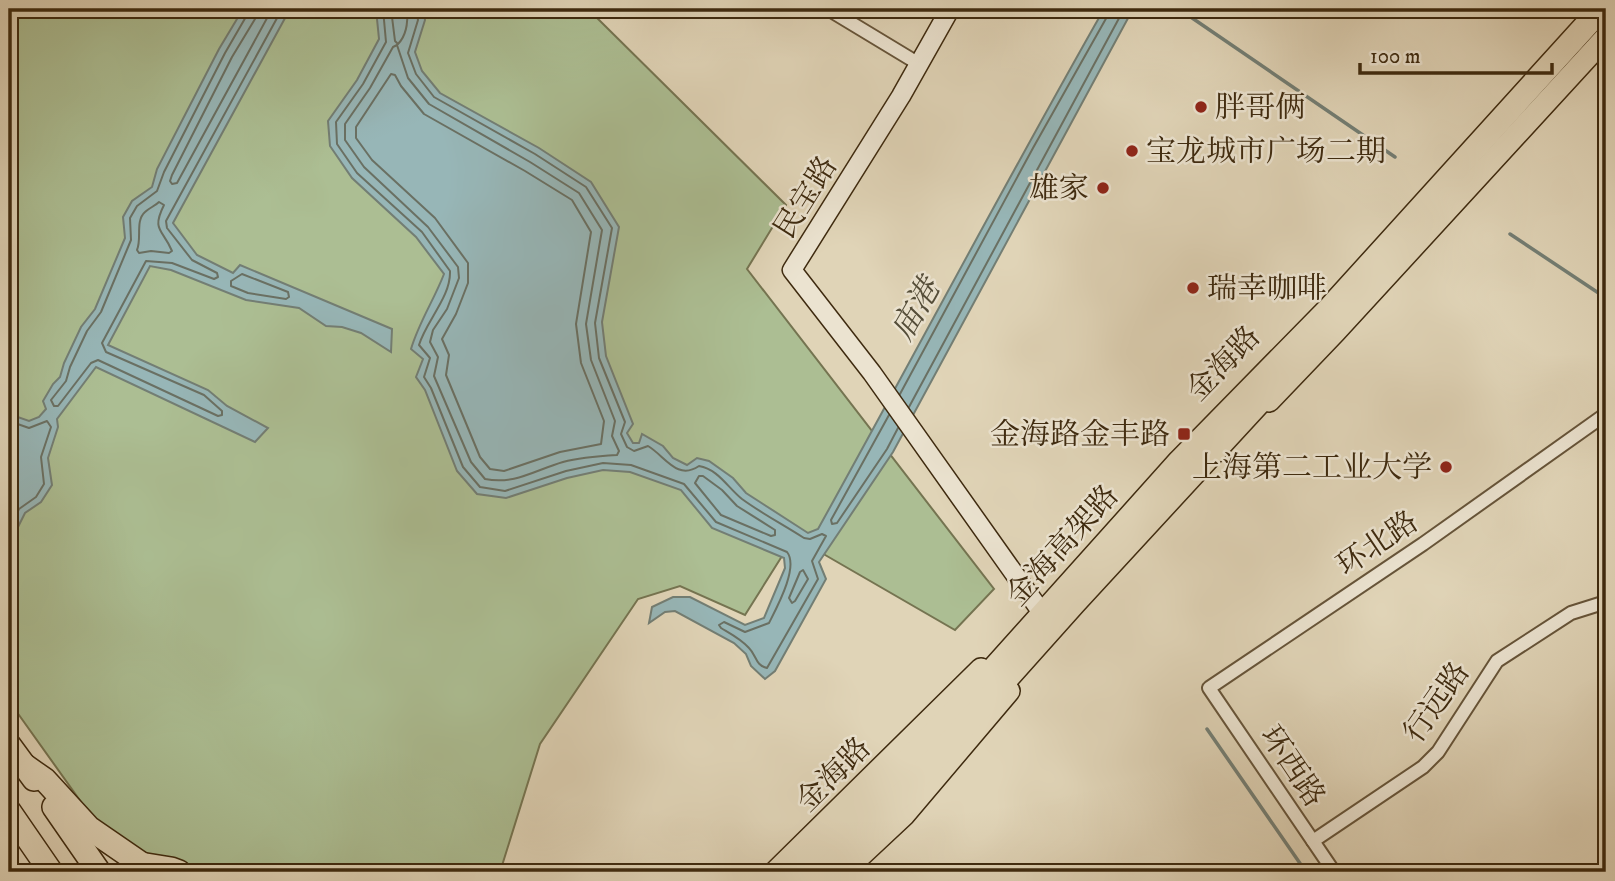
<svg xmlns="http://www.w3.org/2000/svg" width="1615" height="881" viewBox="0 0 1615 881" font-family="'IM FELL DW Pica','Noto Serif SC',serif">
  <rect width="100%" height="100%" fill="#e0d4b7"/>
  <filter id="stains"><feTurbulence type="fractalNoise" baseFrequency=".00286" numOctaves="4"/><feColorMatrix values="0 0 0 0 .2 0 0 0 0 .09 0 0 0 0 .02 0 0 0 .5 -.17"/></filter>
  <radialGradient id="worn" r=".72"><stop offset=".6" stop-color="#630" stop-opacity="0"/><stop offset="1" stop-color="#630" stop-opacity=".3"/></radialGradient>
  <path fill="#acbe93" stroke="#757451" stroke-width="2" d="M9,9H588L786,205L747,269L994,589L955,630L794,537L745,615L680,586L638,599L540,744L500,872H131L9,701Z"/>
  <g fill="#97b6b7" stroke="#737e74" stroke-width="2">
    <path d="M243,9H290L173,223L197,255L233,273L240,265L392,329L391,352L361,333L342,327L326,326L299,308L246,300L171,270L150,266L108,345L208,390L227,406L268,428L255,442L96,367L57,419L58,427L48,458L52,485L41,502L25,513L9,545V484L16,471V459L9,447V414L29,421L39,417L46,409L43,401L53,384L60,377L64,363L81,327L95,309L125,238L123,217L132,201L152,187L157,169L219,49Z"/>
    <path d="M376,9H423L425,20L415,52L422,71L440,93L539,148L591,182L619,227L602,322L606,356L633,424L627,433L633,443H639L642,434L663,446L673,458L687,465L697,458L709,461L733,478L746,493L808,533L818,529C914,356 1006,181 1104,9H1133L893,452L819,562L826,579L775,671L765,679L751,666L746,654L734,643L675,611L665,612L649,623L652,607L673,597H690L745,625L764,618L785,568L784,558L712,528L681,490L630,472L603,470L567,478L506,498L477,494L457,471L425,390L416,377L423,359L411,349C419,322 434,300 444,274L416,237L352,178L330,146L328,121L357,80L379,39Z"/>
  </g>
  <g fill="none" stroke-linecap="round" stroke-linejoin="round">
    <g stroke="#6a7063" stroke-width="2">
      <path d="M248,9L247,15L225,53L164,172L157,191L137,206L130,218L131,240L101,312L87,331L70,367L66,381L51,400L54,406H58L91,363L98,360L218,416L222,415V411L204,395L106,352L102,343L146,261L172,263L214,279L218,277L217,273L192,260L167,228L166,221L282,9"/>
      <path d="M257,9L255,19L232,57L172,175L170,181L172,184L177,183L272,9"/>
      <path d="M383,9L386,42L363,84L336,122L337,144L357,173L422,232L450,271C451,297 426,321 419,345L430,358L424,377L431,388L463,467L480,487L505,491L566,471L603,463L631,465L684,484L716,522L787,552C799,567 777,607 769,623L745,632L724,622L719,625L721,628C731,634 741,639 749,648C757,656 755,665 767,668L818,579L812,561L826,536L822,534L810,539L804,538C784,525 761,513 742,499C728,488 718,469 699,466C677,481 665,456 648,446L634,451L627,447L621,434L625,422L599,358L595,323L612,228L586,187L535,154L434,97L416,74L408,53L418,20L416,9"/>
      <path d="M391,9L395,41L398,44C407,35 408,21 407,9"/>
      <path d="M397,45L408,78L429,104L530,162L579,193L602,230L586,324L591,360L615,421L612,436L619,451L617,455C599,456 581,457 563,462C535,470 515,485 485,479L471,462L434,376L438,357L430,342L433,330L447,309L459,278L458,267L428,227L364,167L345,140V124L370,88L393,47Z"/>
      <path d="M391,74L395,75L401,86L424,114L525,171L572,200L591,232L576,324L581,363L604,421L601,444L560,452L504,471L490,469L480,457L446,375L449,355L442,339L456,314L468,283V263L435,218L372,160L356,138V127Z"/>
      <path d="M159,202L164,205C151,231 163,229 172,251L169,253L151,251L139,253L137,250C142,238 135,221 145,212C149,208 155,206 159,202Z"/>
      <path d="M242,274L288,292L289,297L286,299L248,293L231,286V281Z"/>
      <path d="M900,394L1033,148L1108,15L1109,9"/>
      <path d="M909,407L1124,9"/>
      <path d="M889,415L831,520L832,524L837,523L887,449L898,428"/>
      <path d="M9,421L29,428L47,421L51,427L41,457L44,484L36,497L19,509L9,529"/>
      <path d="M699,476H703L722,490L737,506L775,530V535L771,536L721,515L695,483Z"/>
      <path d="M803,570L808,579L795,601L792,603L789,598L800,572Z"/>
    </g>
    <g stroke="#737e74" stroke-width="3.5">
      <path d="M1179,9L1395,157"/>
      <path d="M1510,234L1606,298"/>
      <path d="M1207,729L1306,872"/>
    </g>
    <defs>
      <g id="street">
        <path d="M828,9L919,64"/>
        <path d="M1313,841L1423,767L1438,752L1497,661L1571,613L1606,602"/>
        <path d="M1334,872L1209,688L1423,544L1606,414"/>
      </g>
      <path id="secondary" d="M950,9L901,96L792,270L872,373L1040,610"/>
      <g id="primary">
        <path d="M1269,401L1335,332L1606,37"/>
        <path d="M775,872L981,669"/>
        <path d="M843,872L904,815L1009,691"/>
      </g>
      <g id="highway">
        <path d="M9,745L34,779"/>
        <path d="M25,766L45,780L89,828L153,872"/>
        <path d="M54,807L99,872"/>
        <path d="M9,811L51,872"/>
        <path d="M140,864L171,869L179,872"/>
        <path d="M794,872L859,811L964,702L1180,461L1331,307L1601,9"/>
        <path d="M824,872L907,790L1074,603L1276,384"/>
      </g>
    </defs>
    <use href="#street" stroke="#665439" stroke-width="16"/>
    <use href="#secondary" stroke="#3e2a0f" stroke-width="21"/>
    <use href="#primary" stroke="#3e2a0f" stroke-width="24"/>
    <use href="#highway" stroke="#3e2a0f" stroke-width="26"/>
    <use href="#street" stroke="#ebe3d0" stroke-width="12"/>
    <use href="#secondary" stroke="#ebe3d0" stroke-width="18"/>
    <use href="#primary" stroke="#e0d4b7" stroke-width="21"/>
    <use href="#highway" stroke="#e0d4b7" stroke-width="23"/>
  </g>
  <g fill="#8f2418" stroke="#ebe3d0" stroke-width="2.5">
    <circle cx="1201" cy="107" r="7"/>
    <circle cx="1132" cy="151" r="7"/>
    <circle cx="1103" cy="188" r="7"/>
    <circle cx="1193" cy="288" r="7"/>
    <rect x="1177" y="427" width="14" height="14" rx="3.5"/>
    <circle cx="1446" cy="467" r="7"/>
  </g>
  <g text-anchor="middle" stroke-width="5" stroke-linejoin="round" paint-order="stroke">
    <g font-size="30" fill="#3e2a0f" stroke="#ebe3d0" text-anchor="start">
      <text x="1215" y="117">胖哥俩</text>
      <text x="1146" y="161">宝龙城市广场二期</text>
      <text x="1089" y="198" text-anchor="end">雄家</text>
      <text x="1207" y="298">瑞幸咖啡</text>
      <text x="1170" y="444" text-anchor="end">金海路金丰路</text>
      <text x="1432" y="477" text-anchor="end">上海第二工业大学</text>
    </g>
    <g font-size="30" fill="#3e2a0f" stroke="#ebe3d0">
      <text transform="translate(805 197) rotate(-58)" y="10">民宝路</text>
      <text transform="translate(1223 363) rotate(-46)" y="10">金海路</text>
      <text transform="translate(1377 543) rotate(-34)" y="10">环北路</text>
      <text transform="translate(1062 545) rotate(-48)" y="10">金海高架路</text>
      <text transform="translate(1436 702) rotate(-55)" y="10">行远路</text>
      <text transform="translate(1293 766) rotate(56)" y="10">环西路</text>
      <text transform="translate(833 774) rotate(-45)" y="10">金海路</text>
    </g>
    <g font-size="32" font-style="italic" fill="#544d39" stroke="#ebe3d0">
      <text transform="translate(915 309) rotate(-60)" y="11">庙港</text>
    </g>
  </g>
  <rect width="1615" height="881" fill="none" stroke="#e0d4b7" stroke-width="35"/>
  <rect x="10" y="10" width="1594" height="860" fill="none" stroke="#3e2a0f" stroke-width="3.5"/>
  <rect x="18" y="18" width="1580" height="846" fill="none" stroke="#3e2a0f" stroke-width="2"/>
  <path d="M1360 63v10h192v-10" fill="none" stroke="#3e2a0f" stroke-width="3.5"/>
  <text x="1370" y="63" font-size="21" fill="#3e2a0f" stroke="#ebe3d0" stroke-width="5" paint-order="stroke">100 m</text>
  <rect width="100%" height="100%" filter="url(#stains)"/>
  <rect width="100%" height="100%" fill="url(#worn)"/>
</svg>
